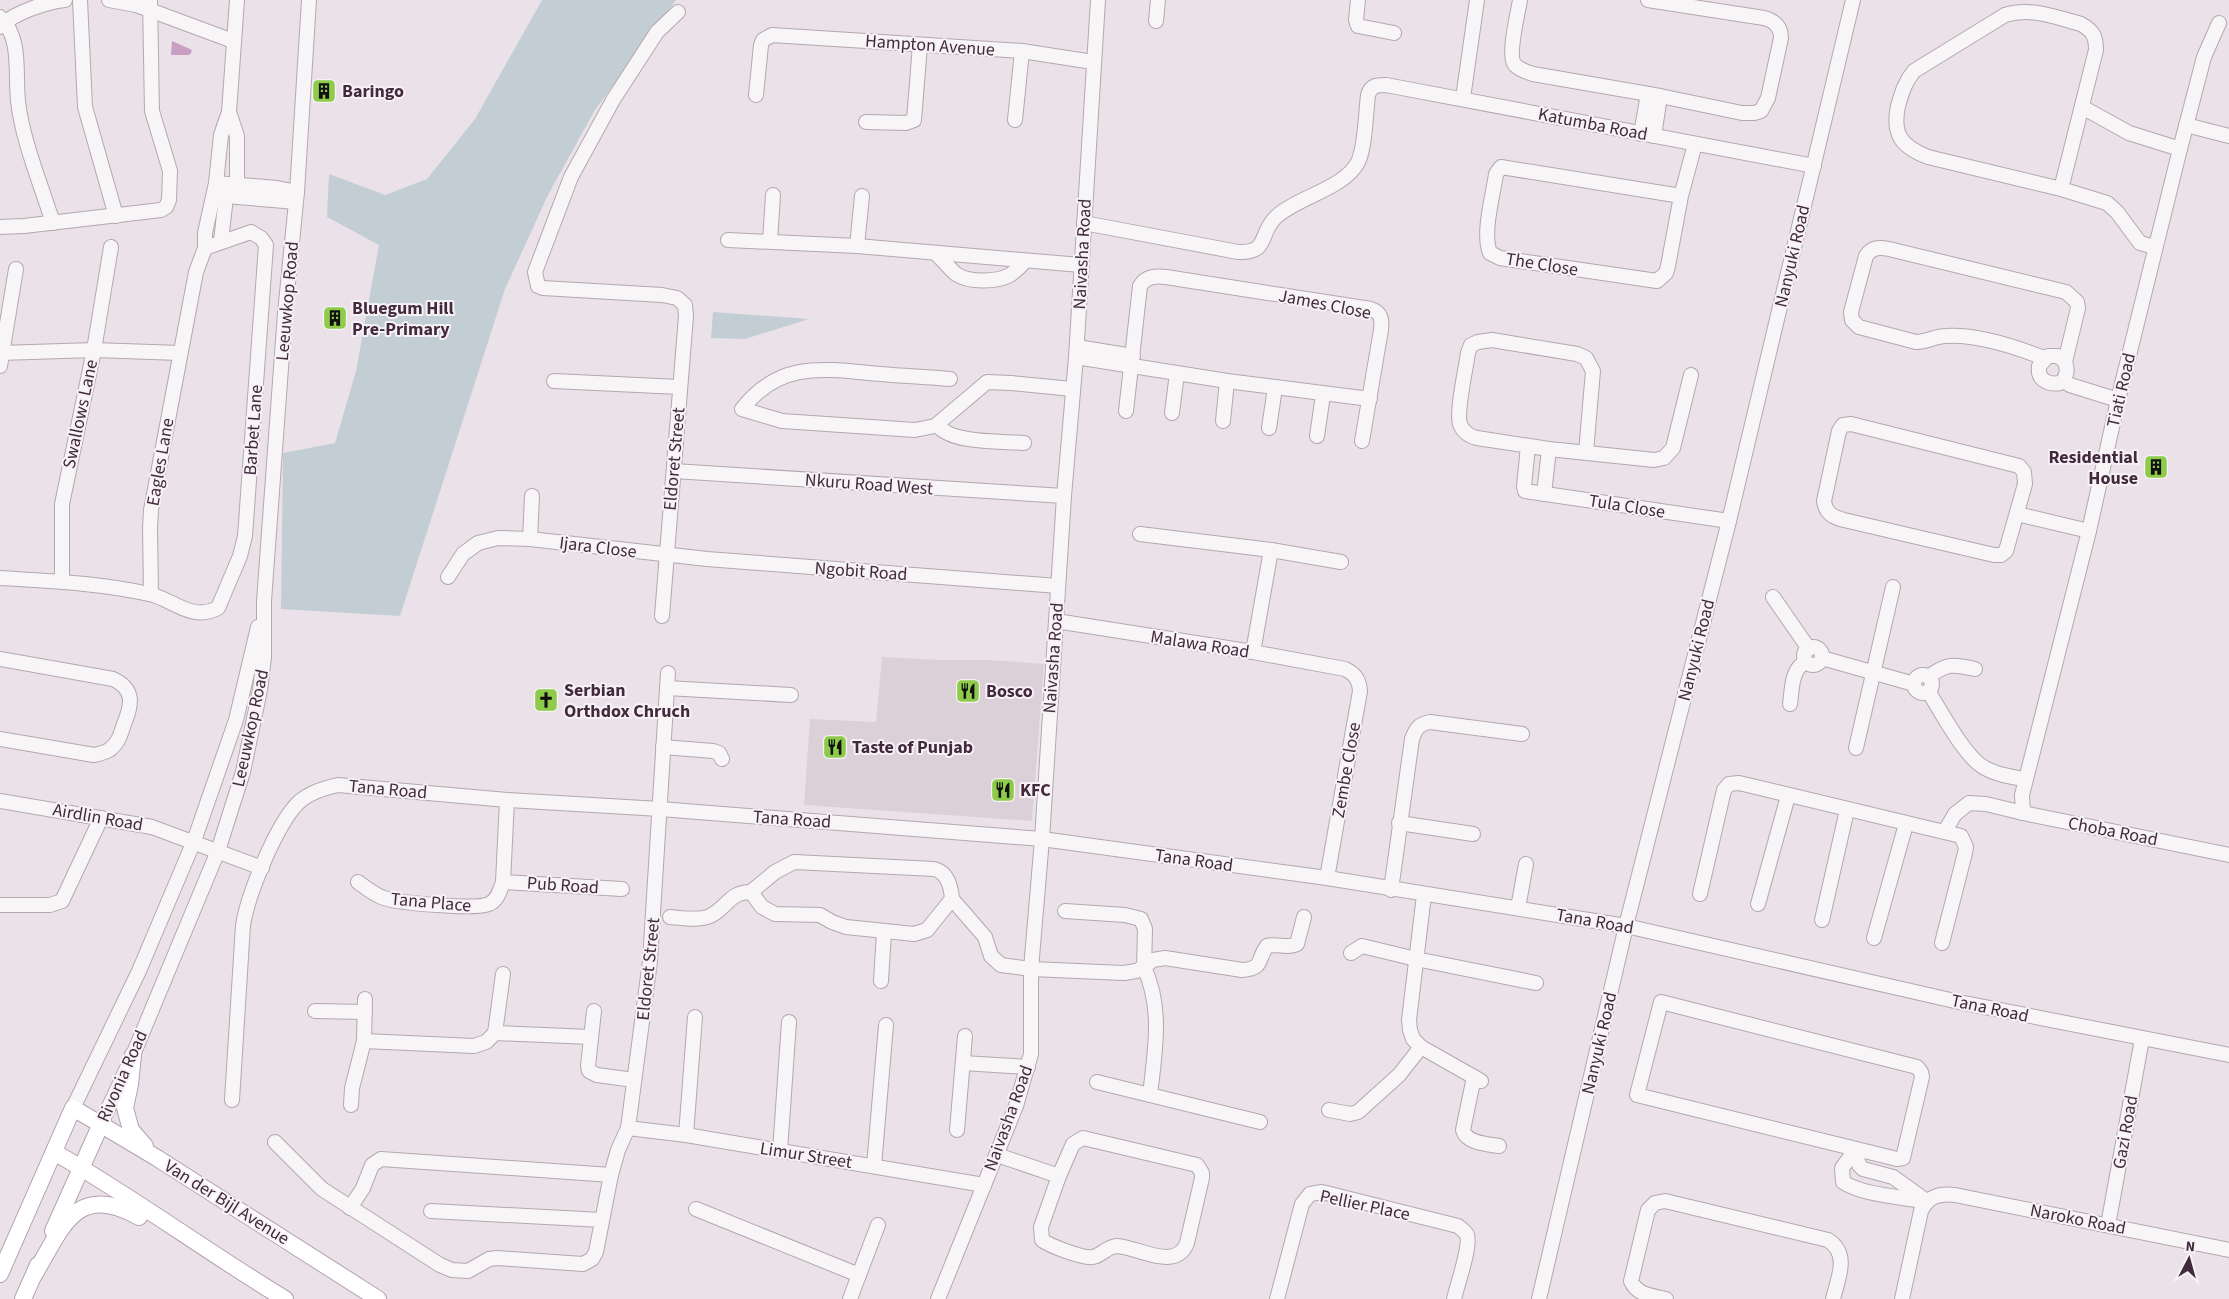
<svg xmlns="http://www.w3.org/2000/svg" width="2229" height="1299" viewBox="0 0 2229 1299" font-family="'Source Sans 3',sans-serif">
  <rect width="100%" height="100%" fill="#eae2e8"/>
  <path fill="#dcd0d8" d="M882,657L939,660H989L1044,664L1032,821L804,805L810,719L876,722Z"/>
  <g fill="#c3ced4">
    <path d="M542,0H676L595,110L548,195L505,289L400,616L281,609L283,453L335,443L356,371L379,245L327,217L329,174L385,195L427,179L475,119Z"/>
    <path d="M713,312L809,319L745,339L711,338Z"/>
  </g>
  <path fill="#c99ec3" d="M172,41L192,50L191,53L189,55H171Z"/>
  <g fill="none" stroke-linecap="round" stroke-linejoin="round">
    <defs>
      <g id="minor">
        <path d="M80,0L85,107L116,216"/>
        <path d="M109,0L136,5L233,41"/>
        <path d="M1358,0L1356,20L1358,26L1394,33"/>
        <path d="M1520,0C1518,13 1507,56 1515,65C1520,70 1527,72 1533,74L1660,96L1742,113H1754L1761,111L1768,98L1781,38C1781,27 1775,21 1764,18L1648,0"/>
        <path d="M0,17C22,38 15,72 18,101C22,139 41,185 53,223"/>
        <path d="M1156,21L1158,0"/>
        <path d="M2219,23L2204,57L2180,149L2118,400L2089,531L2022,795L2023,813L2229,855"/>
        <path d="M0,27C13,13 46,2 65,0"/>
        <path d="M756,95L761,45L763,40L772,35L1022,51L1093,62"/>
        <path d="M1463,98L1477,0"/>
        <path d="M2082,107L2129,133L2180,149"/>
        <path d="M229,112L237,136V185"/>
        <path d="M1015,120L1022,51"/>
        <path d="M866,122L906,123L914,120L920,45"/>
        <path d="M2186,125L2229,136"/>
        <path d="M1641,134L1648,94"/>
        <path d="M1654,136L1660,96"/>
        <path d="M216,183L277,188L297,192"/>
        <path d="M2061,189L2096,50C2096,36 2093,31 2081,24C2055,17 2031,7 2005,15L1914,71C1905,82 1902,92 1898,106C1892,135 1902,147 1928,157L2061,189L2107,203L2117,212L2140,243L2155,247"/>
        <path d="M214,195L296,202"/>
        <path d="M1681,196L1501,167L1496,174C1493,196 1482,233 1490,253L1500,258L1657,281L1666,273L1668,266L1681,196L1695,144"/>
        <path d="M1084,223L1238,252C1270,253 1258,234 1276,217C1297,197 1344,189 1358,162C1365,149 1366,111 1368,95C1371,85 1377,85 1386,85L1814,166"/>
        <path d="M0,227L24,226L161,210L166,207L169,200L170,171L152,111L150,0"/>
        <path d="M728,240L857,246L1081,265"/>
        <path d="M221,241L226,197"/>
        <path d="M770,241L773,195"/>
        <path d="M857,246L862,196"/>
        <path d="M936,254C943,260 949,268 956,274C969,283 997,282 1010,275C1016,271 1021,266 1025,261"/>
        <path d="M1077,347L1133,356"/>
        <path d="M0,353L94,350L180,353"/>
        <path d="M1076,357L1227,381L1370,399"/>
        <path d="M2044,358C2016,347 1976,334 1946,336C1935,336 1927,342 1916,342L1859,327L1852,320L1851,312L1866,256C1872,247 1879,247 1889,249L2066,292L2077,302L2078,308L2065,362C2068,370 2067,378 2060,383C2048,385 2037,380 2039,366L2048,356H2058L2065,362"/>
        <path d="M0,366L16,269"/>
        <path d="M950,379C926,377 903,376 880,374C825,369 780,360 742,409L782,421L915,430L935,426L987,382L1011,383L1072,389"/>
        <path d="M554,381L679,387"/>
        <path d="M2063,381L2070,385L2118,400"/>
        <path d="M1126,411L1140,286C1146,276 1156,276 1166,277L1371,309C1382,313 1382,320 1381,330L1362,441"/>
        <path d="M1172,413L1177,373"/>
        <path d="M1223,421L1227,381"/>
        <path d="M1851,424L2019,466L2024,472L2025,484L2006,551L2001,555H1994L1844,520C1833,517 1826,514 1824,501L1839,431L1843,425Z"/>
        <path d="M937,425C952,444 1000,441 1024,443"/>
        <path d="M1269,428L1275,388"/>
        <path d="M1317,436L1323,395"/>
        <path d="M1528,446L1524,486L1525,491L1729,521"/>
        <path d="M1586,452L1593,371L1586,358L1577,354L1492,340L1478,342L1471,345L1468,353C1466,368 1456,412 1460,424C1463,432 1469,436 1477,438L1549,449L1654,460L1664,458L1673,448L1691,375"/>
        <path d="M674,471L1064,496"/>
        <path d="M1544,494L1549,449"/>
        <path d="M2017,514L2089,531"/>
        <path d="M1140,534L1271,550L1341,562"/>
        <path d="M530,539L532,496"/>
        <path d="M448,577L463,554L478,543L498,538L530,539L707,559L1058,586"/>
        <path d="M0,578C50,581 100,583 149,594C173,599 191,622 218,608L240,556L245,536L266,245L261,238L251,232L205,248"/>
        <path d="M62,582V504L94,350L111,247"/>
        <path d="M151,594L150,528L151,510L196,272L205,248V233L216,183L221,135L229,112L237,0"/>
        <path d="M1773,597L1809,649"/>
        <path d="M662,616L686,316L685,305L677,298L662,295L543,288L538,286L535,272L571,177L613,100L657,32L678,12"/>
        <path d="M1056,621L1253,652L1345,669C1355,674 1359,679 1360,691L1327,878"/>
        <circle cx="1813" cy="656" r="9"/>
        <path d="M1253,652L1271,550"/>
        <path d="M1822,658L1914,684"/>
        <path d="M0,659L113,679C135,689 132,705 124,724C121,734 118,744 109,750C104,753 99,754 94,755L0,739"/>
        <circle cx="1923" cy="684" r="9"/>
        <path d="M1928,677C1948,663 1952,664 1975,669"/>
        <path d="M667,688L791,695"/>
        <path d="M1928,691C1941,711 1965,758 1985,768C1997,775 2012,777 2025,779"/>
        <path d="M1790,704C1792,691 1791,668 1806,662"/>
        <path d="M663,747L713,751L719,753L722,759"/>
        <path d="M1856,748L1893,587"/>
        <path d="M0,801L152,827L262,868"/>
        <path d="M1399,823L1473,834"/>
        <path d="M1945,831L1955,814L1969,803L1986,804L2023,813"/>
        <path d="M358,882C366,888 375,895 384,898C399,903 476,910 489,904C498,900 500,890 503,882L507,800"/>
        <path d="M503,882L622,889"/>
        <path d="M1391,890L1412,739C1416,728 1419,724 1430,722L1522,734"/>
        <path d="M751,892L775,872L794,862L934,869C947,872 951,886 952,899L985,937L991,956L1001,965L1031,969L1124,973L1136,971L1144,967L1145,929L1141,919L1125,915L1065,911"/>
        <path d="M1700,894L1724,790L1729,784L1739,783L1961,836L1966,847L1965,853L1942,943"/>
        <path d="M1424,895L1409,1020L1410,1030L1413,1039L1421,1047L1481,1081"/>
        <path d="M1758,904L1788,796"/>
        <path d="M0,905H50L62,901L101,818"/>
        <path d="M1518,908L1526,864"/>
        <path d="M670,917C682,918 699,921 710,916C728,907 729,892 751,892L762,907L775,914L820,915L832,922L846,927L914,934L927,930L952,899"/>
        <path d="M1822,920L1847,810"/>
        <path d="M1874,938L1906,824"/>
        <path d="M1351,953L1362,946L1416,959L1536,983"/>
        <path d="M881,981L884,932"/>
        <path d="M1661,1002L1917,1067L1921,1072L1922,1077L1903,1158L1897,1159L1637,1095Z"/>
        <path d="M315,1011L365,1012"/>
        <path d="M594,1011L588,1066L589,1071L597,1075L634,1080"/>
        <path d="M495,1033L503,974"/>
        <path d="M364,1041L474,1046L486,1042L495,1033L591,1037"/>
        <path d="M963,1063L1028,1067"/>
        <path d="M1474,1077L1463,1130C1466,1143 1487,1144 1499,1146"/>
        <path d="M1097,1082L1150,1095"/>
        <path d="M232,1100L243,925C248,894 277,823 299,802C310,792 324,788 338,785L507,800L660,809L1042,839L1327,878L1626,926L1959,1002L2229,1055"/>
        <path d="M351,1105L352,1088L364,1041L365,999"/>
        <path d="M73,1108L139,971L194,841L236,720L258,627"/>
        <path d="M1329,1110L1350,1114L1358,1112L1399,1075L1421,1047"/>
        <path d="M1260,1122L1150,1095C1155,1050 1163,1009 1144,967L1153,960L1165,958L1242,970C1264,969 1257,959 1267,946C1277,943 1288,949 1297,944L1304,917"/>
        <path d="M100,1126L133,1055L218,851L243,772L260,690L264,657V601L285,313L297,192L309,0"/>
        <path d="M628,1128L686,1135L984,1185"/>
        <path d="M957,1130L965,1036"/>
        <path d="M686,1135L695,1017"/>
        <path d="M1083,1138L1197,1165L1202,1173V1178L1187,1243C1176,1272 1138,1247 1117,1246C1108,1246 1102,1255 1093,1257C1084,1259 1050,1246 1042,1240L1041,1227L1059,1176L1073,1144Z"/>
        <path d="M275,1142L322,1189L440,1265L452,1270L468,1271L489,1259L497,1258L583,1264L592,1259L596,1252L611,1175L618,1150L628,1128L650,961L668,673"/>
        <path d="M1855,1150L1842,1168L1843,1182C1862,1195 1903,1197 1927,1202"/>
        <path d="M1855,1150L1859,1165L1863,1169L1893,1177L1925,1200"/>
        <path d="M780,1151L789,1022"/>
        <path d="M997,1155L1059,1176"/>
        <path d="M874,1166L886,1025"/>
        <path d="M350,1208L363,1188L372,1165L381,1159L611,1175"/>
        <path d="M696,1209L859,1275L850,1299"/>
        <path d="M431,1211L602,1220"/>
        <path d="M2108,1225L2142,1039"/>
        <path d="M859,1275L878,1225"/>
        <path d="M938,1299L1016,1106L1031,1054V969L1042,839L1064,496L1076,357L1098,0"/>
        <path d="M1277,1299L1302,1204L1310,1194L1322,1192L1458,1226C1461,1229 1465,1231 1467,1235C1471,1247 1457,1285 1454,1299"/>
        <path d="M1539,1299L1626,926L1729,521L1853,0"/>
        <path d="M1666,1299C1652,1296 1637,1295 1631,1281L1648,1210L1655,1203L1665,1201L1828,1240C1850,1254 1838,1278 1833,1299"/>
        <path d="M1902,1299L1921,1211C1928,1196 1940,1193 1955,1195L2229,1250"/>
      </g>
      <g id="major">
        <path d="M133,1055L130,1084L125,1108L131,1130L145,1146"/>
        <path d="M54,1152C133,1197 207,1252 285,1299"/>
        <path d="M53,1231L100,1126"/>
        <path d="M0,1274L73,1108L157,1158L378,1299"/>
        <path d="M34,1275C62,1228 76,1181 139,1217"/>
        <path d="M23,1299L38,1265"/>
      </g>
    </defs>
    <use href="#minor" stroke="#b4a7b1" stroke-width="16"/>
    <use href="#major" stroke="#b5a1b1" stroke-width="18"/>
    <use href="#minor" stroke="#f8f5f7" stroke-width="14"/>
    <use href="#major" stroke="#fff" stroke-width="16"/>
  </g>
  <defs>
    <symbol id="building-square" viewBox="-11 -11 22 22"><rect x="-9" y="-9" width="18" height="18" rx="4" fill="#8ecb4b" stroke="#f7f2f6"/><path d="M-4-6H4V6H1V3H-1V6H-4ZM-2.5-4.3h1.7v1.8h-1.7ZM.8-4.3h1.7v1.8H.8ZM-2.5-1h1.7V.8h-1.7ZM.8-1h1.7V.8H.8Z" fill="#111"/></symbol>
    <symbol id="restaurant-square" viewBox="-11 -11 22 22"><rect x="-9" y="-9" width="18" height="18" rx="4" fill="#8ecb4b" stroke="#f7f2f6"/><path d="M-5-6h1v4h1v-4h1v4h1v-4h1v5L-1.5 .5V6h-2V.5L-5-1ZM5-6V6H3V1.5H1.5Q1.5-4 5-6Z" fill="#111"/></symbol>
    <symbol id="church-square" viewBox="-11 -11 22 22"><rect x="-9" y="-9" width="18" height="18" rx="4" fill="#8ecb4b" stroke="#f7f2f6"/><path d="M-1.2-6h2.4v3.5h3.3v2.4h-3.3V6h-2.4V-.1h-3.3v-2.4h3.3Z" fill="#111"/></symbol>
  </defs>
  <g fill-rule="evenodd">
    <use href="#building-square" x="310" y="77" width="28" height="28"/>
    <use href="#building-square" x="321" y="304" width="28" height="28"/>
    <use href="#building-square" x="2142" y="453" width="28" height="28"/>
    <use href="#restaurant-square" x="954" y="677" width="28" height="28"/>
    <use href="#church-square" x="532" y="686" width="28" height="28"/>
    <use href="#restaurant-square" x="821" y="733" width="28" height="28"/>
    <use href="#restaurant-square" x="989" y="776" width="28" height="28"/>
  </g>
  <g text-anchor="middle" stroke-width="4" stroke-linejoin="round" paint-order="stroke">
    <g font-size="18" fill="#422a3c" stroke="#f7f2f6">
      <text transform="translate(930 45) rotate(4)" y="6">Hampton Avenue</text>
      <text transform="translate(1593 124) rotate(11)" y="6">Katumba Road</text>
      <text transform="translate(1082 254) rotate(-87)" y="6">Naivasha Road</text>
      <text transform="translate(1792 256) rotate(-77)" y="6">Nanyuki Road</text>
      <text transform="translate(1542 264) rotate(9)" y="6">The Close</text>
      <text transform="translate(287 301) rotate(-85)" y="6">Leeuwkop Road</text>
      <text transform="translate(1325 304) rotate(11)" y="6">James Close</text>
      <text transform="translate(2121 390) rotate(-77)" y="6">Tiati Road</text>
      <text transform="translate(80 414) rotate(-78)" y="6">Swallows Lane</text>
      <text transform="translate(253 430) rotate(-86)" y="6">Barbet Lane</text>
      <text transform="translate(674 459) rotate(-85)" y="6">Eldoret Street</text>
      <text transform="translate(160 462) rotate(-80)" y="6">Eagles Lane</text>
      <text transform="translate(869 484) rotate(4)" y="6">Nkuru Road West</text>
      <text transform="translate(1627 506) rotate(9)" y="6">Tula Close</text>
      <text transform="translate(598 547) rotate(7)" y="6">Ijara Close</text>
      <text transform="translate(861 571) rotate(4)" y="6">Ngobit Road</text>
      <text transform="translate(1200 644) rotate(9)" y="6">Malawa Road</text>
      <text transform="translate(1696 650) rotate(-76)" y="6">Nanyuki Road</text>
      <text transform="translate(1053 658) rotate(-86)" y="6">Naivasha Road</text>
      <text transform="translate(250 728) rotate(-78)" y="6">Leeuwkop Road</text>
      <text transform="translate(1346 770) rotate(-80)" y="6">Zembe Close</text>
      <text transform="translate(388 789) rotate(5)" y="6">Tana Road</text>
      <text transform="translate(98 817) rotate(10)" y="6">Airdlin Road</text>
      <text transform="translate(792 819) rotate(4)" y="6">Tana Road</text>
      <text transform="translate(2113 831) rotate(11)" y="6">Choba Road</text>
      <text transform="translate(1194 860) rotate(8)" y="6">Tana Road</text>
      <text transform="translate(563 885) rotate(4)" y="6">Pub Road</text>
      <text transform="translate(431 902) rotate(5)" y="6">Tana Place</text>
      <text transform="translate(1595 921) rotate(10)" y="6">Tana Road</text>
      <text transform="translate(648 969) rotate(-84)" y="6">Eldoret Street</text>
      <text transform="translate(1990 1008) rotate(12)" y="6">Tana Road</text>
      <text transform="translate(1599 1043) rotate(-77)" y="6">Nanyuki Road</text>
      <text transform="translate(122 1076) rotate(-66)" y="6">Rivonia Road</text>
      <text transform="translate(1008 1118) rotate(-70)" y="6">Naivasha Road</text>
      <text transform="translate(2125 1132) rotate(-80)" y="6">Gazi Road</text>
      <text transform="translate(806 1155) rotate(9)" y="6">Limur Street</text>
      <text transform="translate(227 1202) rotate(32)" y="6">Van der Bijl Avenue</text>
      <text transform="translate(1365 1205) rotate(12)" y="6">Pellier Place</text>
      <text transform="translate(2078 1219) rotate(11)" y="6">Naroko Road</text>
    </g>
    <g font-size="18" font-weight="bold" fill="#422a3c" stroke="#f7f2f6" text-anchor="start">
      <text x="342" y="97">Baringo</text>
      <text x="352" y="314">Bluegum Hill<tspan x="352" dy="21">Pre-Primary</tspan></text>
      <text x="2138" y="463" text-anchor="end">Residential<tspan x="2138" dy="21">House</tspan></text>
      <text x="564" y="696">Serbian<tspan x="564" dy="21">Orthdox Chruch</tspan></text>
      <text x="986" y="697">Bosco</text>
      <text x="852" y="753">Taste of Punjab</text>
      <text x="1020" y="796">KFC</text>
    </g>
  </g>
  <g transform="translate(2189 1259) rotate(6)" stroke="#f7f2f6" stroke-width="4" paint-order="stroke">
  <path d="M0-4L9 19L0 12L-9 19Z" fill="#422a3c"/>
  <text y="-8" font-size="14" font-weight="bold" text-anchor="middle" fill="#422a3c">N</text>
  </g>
</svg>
